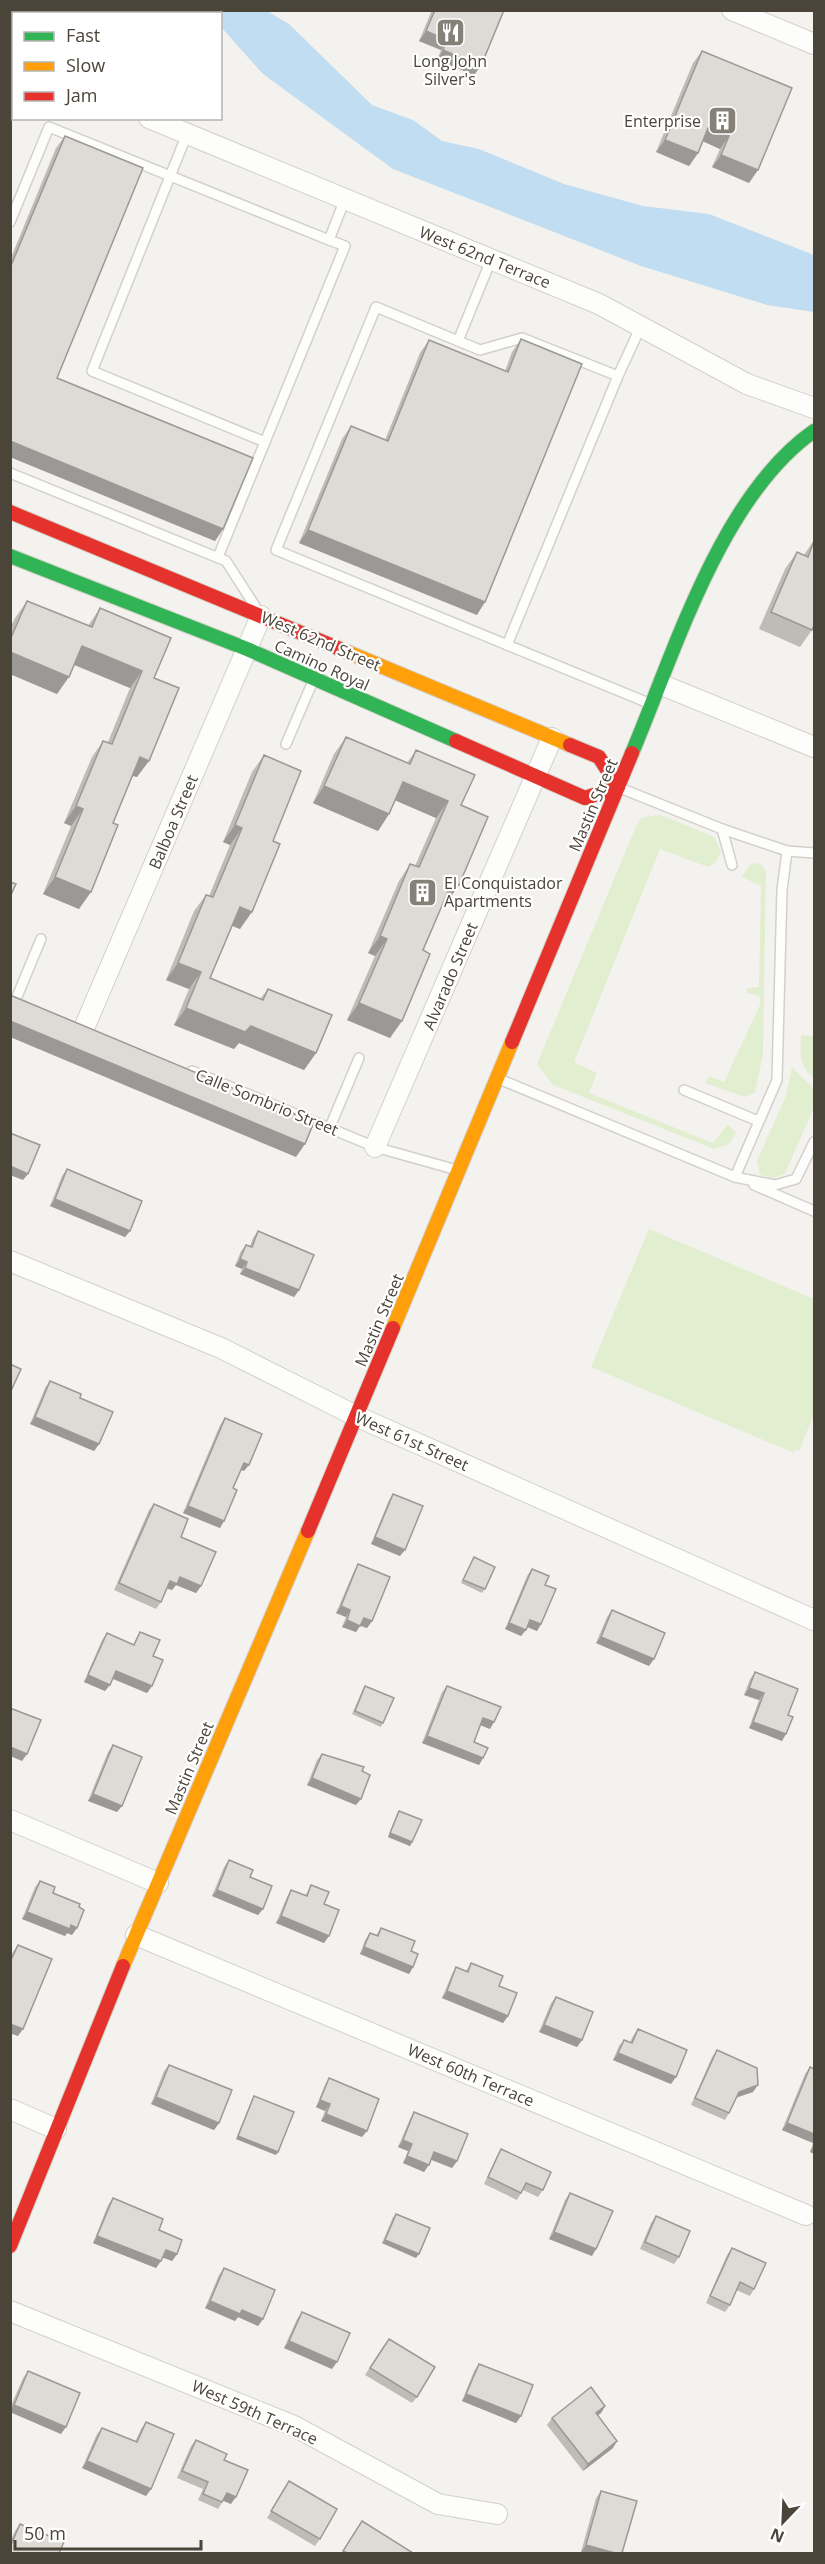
<svg xmlns="http://www.w3.org/2000/svg" width="825" height="2564" viewBox="0 0 825 2564" font-family="'Open Sans',sans-serif">
  <rect width="100%" height="100%" fill="#f4f2ee"/>
  <g fill="#e1eecf">
    <path d="M661,815L714,837L721,851L716,862L708,867L660,849L574,1062L597,1073L589,1093L713,1143L728,1124L736,1133L729,1144L714,1149L553,1085L537,1064L637,824L642,817Z"/>
    <path d="M760,863L766,871L763,1054L755,1093L745,1097L705,1083L709,1076L724,1082L760,1005V996L747,993V988L759,987L761,886L742,877L751,864Z"/>
    <path d="M801,1035L814,1036V1078C799,1067 800,1053 801,1035Z"/>
    <path d="M792,1067L814,1089V1108L785,1173L774,1178L760,1175L757,1161L786,1096Z"/>
    <path d="M649,1229L814,1299V1414L799,1451L795,1449L794,1453L591,1367Z"/>
  </g>
  <path fill="#c0ddf1" d="M208,11H267L289,24L372,105L413,120L442,141L479,149L564,184L643,206L709,214L814,255V312L767,305L641,266L393,169L263,74L221,27L220,14L210,13Z"/>
  <g fill="none" stroke-linecap="round" stroke-linejoin="round">
    <defs>
      <g id="lane">
        <path d="M10,62L14,63"/>
        <path d="M187,134L92,371L265,442"/>
        <path d="M10,222L49,127L329,240L345,199"/>
        <path d="M641,326L618,376L522,338L480,350L376,307L276,550L651,704"/>
        <path d="M458,341L491,260"/>
        <path d="M10,473L226,561L255,606"/>
        <path d="M218,557L345,246L329,240"/>
        <path d="M507,645L618,376"/>
        <path d="M286,744L313,681"/>
        <path d="M620,788L722,829L732,865"/>
        <path d="M722,829L787,851L814,853"/>
        <path d="M16,999L41,939"/>
        <path d="M192,1071L375,1147L457,1170"/>
        <path d="M499,1079L735,1177L777,1080L782,890L787,851"/>
        <path d="M684,1090L758,1121"/>
        <path d="M330,1127L359,1058"/>
        <path d="M735,1177L775,1185L796,1179L814,1142"/>
        <path d="M754,1185L814,1211"/>
      </g>
      <g id="street">
        <path d="M732,10L814,44"/>
        <path d="M149,118L599,304L747,384L814,408"/>
        <path d="M662,685L814,747"/>
        <path d="M84,1028L261,616"/>
        <path d="M375,1147L552,738"/>
        <path d="M10,1261L221,1348L356,1416L814,1620"/>
        <path d="M10,1820L158,1883"/>
        <path d="M136,1935L806,2215"/>
        <path d="M10,2109L56,2129"/>
        <path d="M10,2311L294,2426L438,2504L497,2514"/>
      </g>
      <g id="fast">
        <path d="M10,556L247,649L456,741"/>
        <path d="M632,753C675,651 721,496 814,431"/>
      </g>
      <g id="slow">
        <path d="M340,649L570,745"/>
        <path d="M393,1328L512,1042"/>
        <path d="M123,1966L308,1531"/>
      </g>
      <g id="jam">
        <path d="M10,512L340,649"/>
        <path d="M456,741L585,798L618,787L599,757L570,745"/>
        <path d="M512,1042L632,753"/>
        <path d="M308,1531L393,1328"/>
        <path d="M10,2246L123,1966"/>
      </g>
    </defs>
    <use href="#lane" stroke="#d2d0cb" stroke-width="12"/>
    <use href="#street" stroke="#d2d0cb" stroke-width="22"/>
    <use href="#fast" stroke="#d3cfc5" stroke-width="16"/>
    <use href="#slow" stroke="#d3cfc5" stroke-width="16"/>
    <use href="#jam" stroke="#d3cfc5" stroke-width="16"/>
    <use href="#lane" stroke="#fdfdfc" stroke-width="9"/>
    <use href="#street" stroke="#fdfdfc" stroke-width="20"/>
    <use href="#fast" stroke="#30b455" stroke-width="14"/>
    <use href="#slow" stroke="#ff9f0a" stroke-width="14"/>
    <use href="#jam" stroke="#e5322d" stroke-width="14"/>
  </g>
  <g fill="#bfbcb8">
    <path d="M432,10H504L474,75L437,60L441,50L419,41Z"/>
    <path d="M702,51L749,183L712,167L720,149L703,141L698,153L689,166L656,152L693,63Z"/>
    <path d="M65,136L57,378L223,529L215,541L10,457V260L56,148Z"/>
    <path d="M521,339L477,615L299,543L342,439L351,426L385,440L420,353L429,340L505,371L512,352Z"/>
    <path d="M814,540L812,630L800,647L759,629L785,569L797,552L804,555Z"/>
    <path d="M27,601L88,626L100,608L154,678L137,777L132,776L79,909L43,894L71,826L64,823L92,757L103,741L108,742L130,688L74,665L57,694L10,674V628L15,618Z"/>
    <path d="M346,737L407,763L416,750L461,805L459,885L447,902L444,901L423,950L390,1038L347,1020L375,956L368,953L399,881L410,864L415,866L436,818L395,800L389,814L378,831L313,803L334,754Z"/>
    <path d="M264,755L273,841L240,929L232,926L210,978L260,999L268,989L316,1053L304,1070L239,1043L234,1049L174,1025L189,989L166,980L194,911L206,895L209,896L230,845L223,842L252,772Z"/>
    <path d="M67,1169L130,1231L125,1237L50,1206L62,1176Z"/>
    <path d="M258,1231L299,1290L294,1297L240,1274L242,1269L235,1266L241,1251L246,1245L250,1246L253,1238Z"/>
    <path d="M50,1381L80,1398L99,1444L94,1451L30,1424L45,1388Z"/>
    <path d="M225,1418L244,1471L241,1470L233,1488L220,1528L183,1513L220,1425Z"/>
    <path d="M393,1494L400,1556L371,1544L389,1500Z"/>
    <path d="M154,1504L181,1537L201,1586L196,1593L176,1585L172,1590L167,1588L161,1602L156,1609L114,1590L149,1510Z"/>
    <path d="M474,1557L485,1589L482,1593L461,1583Z"/>
    <path d="M358,1564L372,1621L367,1628L360,1626L356,1632L342,1627L346,1617L336,1613L354,1571Z"/>
    <path d="M532,1569L545,1585L541,1624L537,1631L527,1627L521,1636L505,1629L527,1576Z"/>
    <path d="M612,1610L649,1666L596,1643L607,1617Z"/>
    <path d="M140,1632L153,1656L152,1686L147,1693L113,1679L105,1691L84,1682L102,1640L107,1633L133,1645Z"/>
    <path d="M755,1672L788,1715L782,1741L749,1728L759,1700L744,1695L750,1679Z"/>
    <path d="M365,1686L383,1723L381,1727L352,1714L363,1689Z"/>
    <path d="M447,1686L490,1729L480,1725L474,1742L483,1758L479,1765L422,1743L442,1692Z"/>
    <path d="M113,1745L117,1812L88,1801L108,1752Z"/>
    <path d="M322,1754L362,1771L356,1805L307,1785L317,1760Z"/>
    <path d="M399,1811L412,1842L410,1846L388,1837L397,1814Z"/>
    <path d="M229,1860L250,1877L263,1909L258,1915L212,1896L224,1867Z"/>
    <path d="M40,1881L53,1893L72,1935L67,1933L65,1936L22,1919L35,1887Z"/>
    <path d="M311,1885L324,1904V1943L276,1923L287,1897L291,1890L305,1896Z"/>
    <path d="M381,1928L411,1951L413,1967L409,1974L360,1954L365,1940L370,1933L376,1935Z"/>
    <path d="M18,1945V2036L10,2033V1957L13,1952Z"/>
    <path d="M471,1963L499,1986L508,2016L503,2023L442,1998L452,1974L456,1967L466,1971Z"/>
    <path d="M556,1997L582,2040L577,2047L539,2032L551,2003Z"/>
    <path d="M638,2029L671,2084L613,2060L619,2046L624,2040L630,2042L633,2036Z"/>
    <path d="M717,2050L753,2092L736,2098L729,2113L725,2120L691,2105L712,2057Z"/>
    <path d="M169,2065L219,2123L214,2130L151,2104L164,2071Z"/>
    <path d="M810,2067L814,2069V2154L810,2152L813,2143L782,2130L805,2074Z"/>
    <path d="M329,2078L362,2137L321,2121L325,2111L316,2107L325,2085Z"/>
    <path d="M254,2096L276,2155L236,2139L252,2099Z"/>
    <path d="M414,2112L457,2161L452,2168L431,2159L424,2172L403,2163L408,2151L398,2147L410,2119Z"/>
    <path d="M501,2149L543,2190L538,2197L523,2190L517,2200L484,2184L497,2156Z"/>
    <path d="M570,2193L592,2256L549,2239L565,2200Z"/>
    <path d="M113,2198L159,2230L177,2254L172,2261L163,2257L156,2268L93,2243L108,2205Z"/>
    <path d="M396,2214L416,2258L382,2243L393,2217Z"/>
    <path d="M656,2216L679,2257L674,2264L640,2249L651,2223Z"/>
    <path d="M732,2248L754,2289L750,2296L736,2290L730,2305L725,2312L706,2303L727,2255Z"/>
    <path d="M224,2268L263,2319L258,2326L238,2317L235,2321L205,2308L219,2275Z"/>
    <path d="M302,2312L332,2369L284,2348L297,2319Z"/>
    <path d="M384,2345L417,2397L412,2403L365,2375Z"/>
    <path d="M479,2364L521,2416L516,2423L462,2401L474,2371Z"/>
    <path d="M28,2371L61,2434L10,2412V2408L23,2378Z"/>
    <path d="M605,2406L601,2413L598,2415L613,2448L583,2471L547,2425L552,2418Z"/>
    <path d="M146,2422L151,2489L146,2496L82,2468L97,2434L102,2428L135,2442L141,2429Z"/>
    <path d="M196,2440L224,2460L231,2504L223,2501L218,2509L198,2500L203,2489L177,2478L191,2446Z"/>
    <path d="M289,2481L320,2539L315,2546L267,2518Z"/>
    <path d="M601,2491L637,2501L581,2552L596,2498Z"/>
    <path d="M20,2524L10,2553V2542L15,2531Z"/>
  </g>
  <g fill="#9b9996">
    <path d="M426,31L447,40L441,50L419,41Z"/>
    <path d="M443,50L481,66L474,75L437,60Z"/>
    <path d="M708,128L729,136L720,149L700,140Z"/>
    <path d="M665,140L698,153L689,166L656,152Z"/>
    <path d="M721,155L758,170L749,183L712,167Z"/>
    <path d="M10,441L223,529L215,541L10,457Z"/>
    <path d="M308,530L485,602L477,615L299,543Z"/>
    <path d="M82,646L142,671L130,688L70,663Z"/>
    <path d="M10,652L69,677L57,694L10,674Z"/>
    <path d="M140,757L149,761L137,777L128,774Z"/>
    <path d="M403,782L448,801L436,818L392,799Z"/>
    <path d="M324,786L389,814L378,831L313,803Z"/>
    <path d="M76,806L83,809L71,826L64,823Z"/>
    <path d="M235,825L242,828L230,845L223,842Z"/>
    <path d="M55,877L91,892L79,909L43,894Z"/>
    <path d="M452,882L459,885L447,902L440,899Z"/>
    <path d="M240,907L252,912L240,929L228,924Z"/>
    <path d="M380,936L387,939L375,956L368,953Z"/>
    <path d="M178,963L201,972L189,989L166,980Z"/>
    <path d="M359,1003L402,1021L390,1038L347,1020Z"/>
    <path d="M186,1008L251,1026L316,1053L304,1070L239,1043L234,1049L174,1025Z"/>
    <path d="M10,1021L305,1144L296,1157L10,1037Z"/>
    <path d="M10,1166L28,1174L23,1180L10,1175Z"/>
    <path d="M55,1199L130,1231L125,1237L50,1206Z"/>
    <path d="M240,1259L247,1262L242,1269L235,1266Z"/>
    <path d="M245,1268L299,1290L294,1297L240,1274Z"/>
    <path d="M35,1417L99,1444L94,1451L30,1424Z"/>
    <path d="M244,1463L249,1465L244,1471L239,1469Z"/>
    <path d="M188,1506L224,1521L220,1528L183,1513Z"/>
    <path d="M375,1537L405,1550L400,1556L371,1544Z"/>
    <path d="M180,1577L201,1586L196,1593L176,1585L172,1590L165,1588L170,1581Z"/>
    <path d="M341,1606L350,1610L346,1617L336,1613Z"/>
    <path d="M364,1618L372,1621L367,1628L359,1625Z"/>
    <path d="M347,1620L360,1626L356,1632L342,1627Z"/>
    <path d="M530,1620L541,1624L537,1631L525,1626Z"/>
    <path d="M509,1623L526,1630L521,1636L505,1629Z"/>
    <path d="M601,1637L654,1659L649,1666L596,1643Z"/>
    <path d="M116,1671L152,1686L147,1693L111,1678Z"/>
    <path d="M88,1675L110,1685L105,1691L84,1682Z"/>
    <path d="M749,1688L764,1693L759,1700L744,1695Z"/>
    <path d="M483,1718L494,1722L490,1729L478,1724Z"/>
    <path d="M753,1722L786,1734L782,1741L749,1728Z"/>
    <path d="M427,1736L483,1758L479,1765L422,1743Z"/>
    <path d="M10,1747L27,1754L22,1761L10,1756Z"/>
    <path d="M312,1778L361,1799L356,1805L307,1785Z"/>
    <path d="M93,1794L122,1806L117,1812L88,1801Z"/>
    <path d="M390,1833L412,1842L410,1846L388,1837Z"/>
    <path d="M217,1890L263,1909L258,1915L212,1896Z"/>
    <path d="M27,1912L71,1925L77,1928L72,1935L67,1933L65,1936L22,1919Z"/>
    <path d="M281,1916L329,1936L324,1943L276,1923Z"/>
    <path d="M364,1947L413,1967L409,1974L360,1954Z"/>
    <path d="M447,1991L508,2016L503,2023L442,1998Z"/>
    <path d="M10,2024L23,2029L18,2036L10,2033Z"/>
    <path d="M544,2025L582,2040L577,2047L539,2032Z"/>
    <path d="M618,2053L676,2077L671,2084L613,2060Z"/>
    <path d="M758,2085L753,2092L734,2098L739,2092Z"/>
    <path d="M156,2097L219,2123L214,2130L151,2104Z"/>
    <path d="M320,2100L330,2104L325,2111L316,2107Z"/>
    <path d="M326,2114L367,2131L362,2137L321,2121Z"/>
    <path d="M787,2123L814,2134V2141L813,2143L782,2130Z"/>
    <path d="M238,2136L278,2152L276,2155L236,2139Z"/>
    <path d="M403,2140L412,2144L408,2151L398,2147Z"/>
    <path d="M814,2145V2154L810,2152Z"/>
    <path d="M434,2152L457,2161L452,2168L429,2159Z"/>
    <path d="M407,2156L429,2165L424,2172L403,2163Z"/>
    <path d="M554,2232L596,2249L592,2256L549,2239Z"/>
    <path d="M97,2236L161,2261L156,2268L93,2243Z"/>
    <path d="M385,2240L419,2254L416,2258L382,2243Z"/>
    <path d="M166,2250L177,2254L172,2261L161,2257Z"/>
    <path d="M210,2301L242,2310L263,2319L258,2326L238,2317L235,2321L205,2308Z"/>
    <path d="M289,2341L337,2362L332,2369L284,2348Z"/>
    <path d="M466,2394L521,2416L516,2423L462,2401Z"/>
    <path d="M14,2405L66,2427L61,2434L10,2412V2409Z"/>
    <path d="M605,2406L601,2413L591,2420L596,2413Z"/>
    <path d="M617,2441L613,2448L583,2471L588,2464Z"/>
    <path d="M87,2461L151,2489L146,2496L82,2468Z"/>
    <path d="M227,2493L236,2497L231,2504L222,2500Z"/>
    <path d="M586,2545L615,2553H586L581,2552Z"/>
  </g>
  <g fill="#dedbd6" stroke="#9b9996" stroke-width="1.5">
    <path d="M435,10H504L481,66L443,50L447,40L426,31Z"/>
    <path d="M702,51L792,88L758,170L721,155L729,136L708,128L698,153L665,140Z"/>
    <path d="M65,136L143,168L57,378L253,458L223,529L10,441V268Z"/>
    <path d="M521,339L582,364L485,602L308,530L351,426L388,441L429,340L508,372Z"/>
    <path d="M814,541V625L812,630L771,612L797,552L808,557Z"/>
    <path d="M27,601L92,627L100,608L171,638L154,678L179,688L149,761L140,757L113,823L118,825L91,892L55,877L83,809L76,806L103,741L112,744L142,671L82,646L69,677L10,652V640Z"/>
    <path d="M346,737L410,764L416,750L475,775L461,805L488,817L459,885L452,882L438,915L423,950L430,954L402,1021L359,1003L387,939L380,936L410,864L419,867L448,801L403,782L389,814L324,786Z"/>
    <path d="M264,755L301,771L273,841L280,844L252,912L240,907L210,978L263,1000L268,989L332,1015L316,1053L251,1026L245,1032L186,1008L201,972L178,963L206,895L213,897L242,828L235,825Z"/>
    <path d="M10,882L16,884L10,897Z"/>
    <path d="M10,995L314,1122L305,1144L10,1021Z"/>
    <path d="M10,1133L40,1145L28,1174L10,1166Z"/>
    <path d="M67,1169L142,1201L130,1231L55,1199Z"/>
    <path d="M258,1231L314,1255L299,1290L245,1268L247,1262L240,1259L246,1245L252,1247Z"/>
    <path d="M10,1364L21,1369L10,1393Z"/>
    <path d="M50,1381L81,1394L80,1398L113,1412L99,1444L35,1417Z"/>
    <path d="M225,1418L262,1434L249,1465L244,1463L233,1488L237,1490L224,1521L188,1506Z"/>
    <path d="M393,1494L423,1506L405,1550L375,1537Z"/>
    <path d="M154,1504L188,1519L181,1537L216,1552L201,1586L180,1577L177,1584L170,1581L161,1602L119,1583Z"/>
    <path d="M474,1557L495,1567L485,1589L463,1580Z"/>
    <path d="M358,1564L390,1577L372,1621L364,1618L360,1626L347,1620L350,1610L341,1606Z"/>
    <path d="M532,1569L549,1576L545,1585L556,1589L541,1624L530,1620L526,1630L509,1623Z"/>
    <path d="M612,1610L665,1633L654,1659L601,1637Z"/>
    <path d="M140,1632L160,1640L153,1656L163,1660L152,1686L116,1671L110,1685L88,1675L107,1633L134,1645Z"/>
    <path d="M755,1672L798,1689L788,1715L793,1717L786,1734L753,1722L764,1693L749,1688Z"/>
    <path d="M365,1686L394,1698L383,1723L355,1711Z"/>
    <path d="M447,1686L501,1707L494,1722L483,1718L474,1742L488,1748L483,1758L427,1736Z"/>
    <path d="M10,1708L41,1720L27,1754L10,1747Z"/>
    <path d="M113,1745L142,1757L122,1806L93,1794Z"/>
    <path d="M322,1754L364,1767L362,1771L370,1775L361,1799L312,1778Z"/>
    <path d="M399,1811L422,1820L412,1842L390,1833Z"/>
    <path d="M229,1860L253,1870L250,1877L272,1886L263,1909L217,1890Z"/>
    <path d="M40,1881L55,1887L53,1893L80,1904L79,1907L84,1910L77,1928L71,1925L70,1929L27,1912Z"/>
    <path d="M311,1885L329,1892L324,1904L339,1910L329,1936L281,1916L291,1890L307,1896Z"/>
    <path d="M381,1928L415,1941L411,1951L418,1954L413,1967L364,1947L370,1933L378,1936Z"/>
    <path d="M18,1945L52,1959L23,2029L10,2024V1962Z"/>
    <path d="M471,1963L503,1976L499,1986L517,1993L508,2016L447,1991L456,1967L468,1972Z"/>
    <path d="M556,1997L593,2012L582,2040L544,2025Z"/>
    <path d="M638,2029L687,2050L676,2077L618,2053L624,2040L632,2043Z"/>
    <path d="M717,2050L757,2068L758,2085L739,2092L729,2113L695,2098Z"/>
    <path d="M169,2065L232,2090L219,2123L156,2097Z"/>
    <path d="M810,2067L814,2069V2134L787,2123Z"/>
    <path d="M329,2078L379,2099L367,2131L326,2114L330,2104L320,2100Z"/>
    <path d="M254,2096L294,2112L278,2152L238,2136Z"/>
    <path d="M414,2112L468,2134L457,2161L434,2152L429,2165L407,2156L412,2144L403,2140Z"/>
    <path d="M501,2149L551,2172L543,2190L526,2183L521,2193L488,2177Z"/>
    <path d="M570,2193L613,2211L596,2249L554,2232Z"/>
    <path d="M113,2198L163,2219L159,2230L182,2240L177,2254L166,2250L161,2261L97,2236Z"/>
    <path d="M396,2214L430,2228L419,2254L385,2240Z"/>
    <path d="M656,2216L690,2231L679,2257L645,2242Z"/>
    <path d="M732,2248L766,2263L754,2289L740,2282L730,2305L710,2296Z"/>
    <path d="M224,2268L275,2290L263,2319L242,2310L240,2314L210,2301Z"/>
    <path d="M302,2312L350,2333L337,2362L289,2341Z"/>
    <path d="M389,2339L435,2367L417,2397L370,2368Z"/>
    <path d="M479,2364L533,2385L521,2416L466,2394Z"/>
    <path d="M28,2371L80,2393L66,2427L14,2405Z"/>
    <path d="M591,2387L605,2406L596,2413L617,2441L588,2464L552,2418Z"/>
    <path d="M146,2422L174,2434L151,2489L87,2461L102,2428L137,2442Z"/>
    <path d="M196,2440L227,2454L224,2460L248,2470L236,2497L227,2493L222,2502L203,2494L208,2482L182,2471Z"/>
    <path d="M289,2481L337,2509L320,2539L271,2511Z"/>
    <path d="M601,2491L637,2501L622,2553H615L586,2545Z"/>
    <path d="M362,2521L413,2553H347L343,2551Z"/>
    <path d="M20,2524L64,2542L59,2553H10V2547Z"/>
  </g>
  <defs>
    <symbol id="restaurant-square" viewBox="-11 -11 22 22"><rect x="-9" y="-9" width="18" height="18" rx="4" fill="#868178" stroke="#fff"/><path d="M-5-6h1v4h1v-4h1v4h1v-4h1v5L-1.5 .5V6h-2V.5L-5-1ZM5-6V6H3V1.5H1.5Q1.5-4 5-6Z" fill="#fff"/></symbol>
    <symbol id="building-square" viewBox="-11 -11 22 22"><rect x="-9" y="-9" width="18" height="18" rx="4" fill="#868178" stroke="#fff"/><path d="M-4-6H4V6H1V3H-1V6H-4ZM-2.5-4.3h1.7v1.8h-1.7ZM.8-4.3h1.7v1.8H.8ZM-2.5-1h1.7V.8h-1.7ZM.8-1h1.7V.8H.8Z" fill="#fff"/></symbol>
  </defs>
  <g fill-rule="evenodd">
    <use href="#restaurant-square" x="434" y="16" width="33" height="33"/>
    <use href="#building-square" x="706" y="104" width="33" height="33"/>
    <use href="#building-square" x="406" y="876" width="33" height="33"/>
  </g>
  <g text-anchor="middle" stroke-width="4.5" stroke-linejoin="round" paint-order="stroke">
    <g font-size="16" fill="#4b4439" stroke="#fff">
      <text x="450" y="67">Long John<tspan x="450" dy="18">Silver's</tspan></text>
      <text x="701" y="127" text-anchor="end">Enterprise</text>
      <text x="444" y="889" text-anchor="start">El Conquistador<tspan x="444" dy="18">Apartments</tspan></text>
    </g>
    <g font-size="16" fill="#4b4439" stroke="#fff">
      <text transform="translate(485 257) rotate(22)" y="6">West 62nd Terrace</text>
      <text transform="translate(321 641) rotate(23)" y="6">West 62nd Street</text>
      <text transform="translate(322 665) rotate(24)" y="6">Camino Royal</text>
      <text transform="translate(593 805) rotate(-67)" y="6">Mastin Street</text>
      <text transform="translate(173 822) rotate(-67)" y="6">Balboa Street</text>
      <text transform="translate(450 976) rotate(-67)" y="6">Alvarado Street</text>
      <text transform="translate(267 1102) rotate(22)" y="6">Calle Sombrio Street</text>
      <text transform="translate(379 1320) rotate(-67)" y="6">Mastin Street</text>
      <text transform="translate(412 1441) rotate(24)" y="6">West 61st Street</text>
      <text transform="translate(189 1768) rotate(-67)" y="6">Mastin Street</text>
      <text transform="translate(471 2075) rotate(23)" y="6">West 60th Terrace</text>
      <text transform="translate(255 2412) rotate(24)" y="6">West 59th Terrace</text>
    </g>
  </g>
  <rect width="825" height="2564" fill="none" stroke="#4b4439" stroke-width="24"/>
  <rect x="12" y="12" width="210" height="108" fill="#ffffff" stroke="#b7b4b0" stroke-width="1.5"/>
  <rect x="24" y="32" width="30" height="9" fill="#30b455" stroke="#b7b4b0" stroke-width="1.5"/>
  <text x="66" y="42" font-size="18" fill="#4b4439">Fast</text>
  <rect x="24" y="62" width="30" height="9" fill="#ff9f0a" stroke="#b7b4b0" stroke-width="1.5"/>
  <text x="66" y="72" font-size="18" fill="#4b4439">Slow</text>
  <rect x="24" y="92" width="30" height="9" fill="#e5322d" stroke="#b7b4b0" stroke-width="1.5"/>
  <text x="66" y="102" font-size="18" fill="#4b4439">Jam</text>
  <g transform="translate(783 2522) rotate(203)" stroke="#ffffff" stroke-width="4.5" paint-order="stroke">
  <path d="M0-4.5L10 22L0 15L-10 22Z" fill="#4b4439"/>
  <text y="-9" font-size="16" font-weight="bold" text-anchor="middle" fill="#4b4439">N</text>
  </g>
  <path d="M15 2540v9h186v-9" fill="none" stroke="#4b4439" stroke-width="3"/>
  <text x="24" y="2540" font-size="18" fill="#4b4439" stroke="#ffffff" stroke-width="4.5" paint-order="stroke">50 m</text>
</svg>
